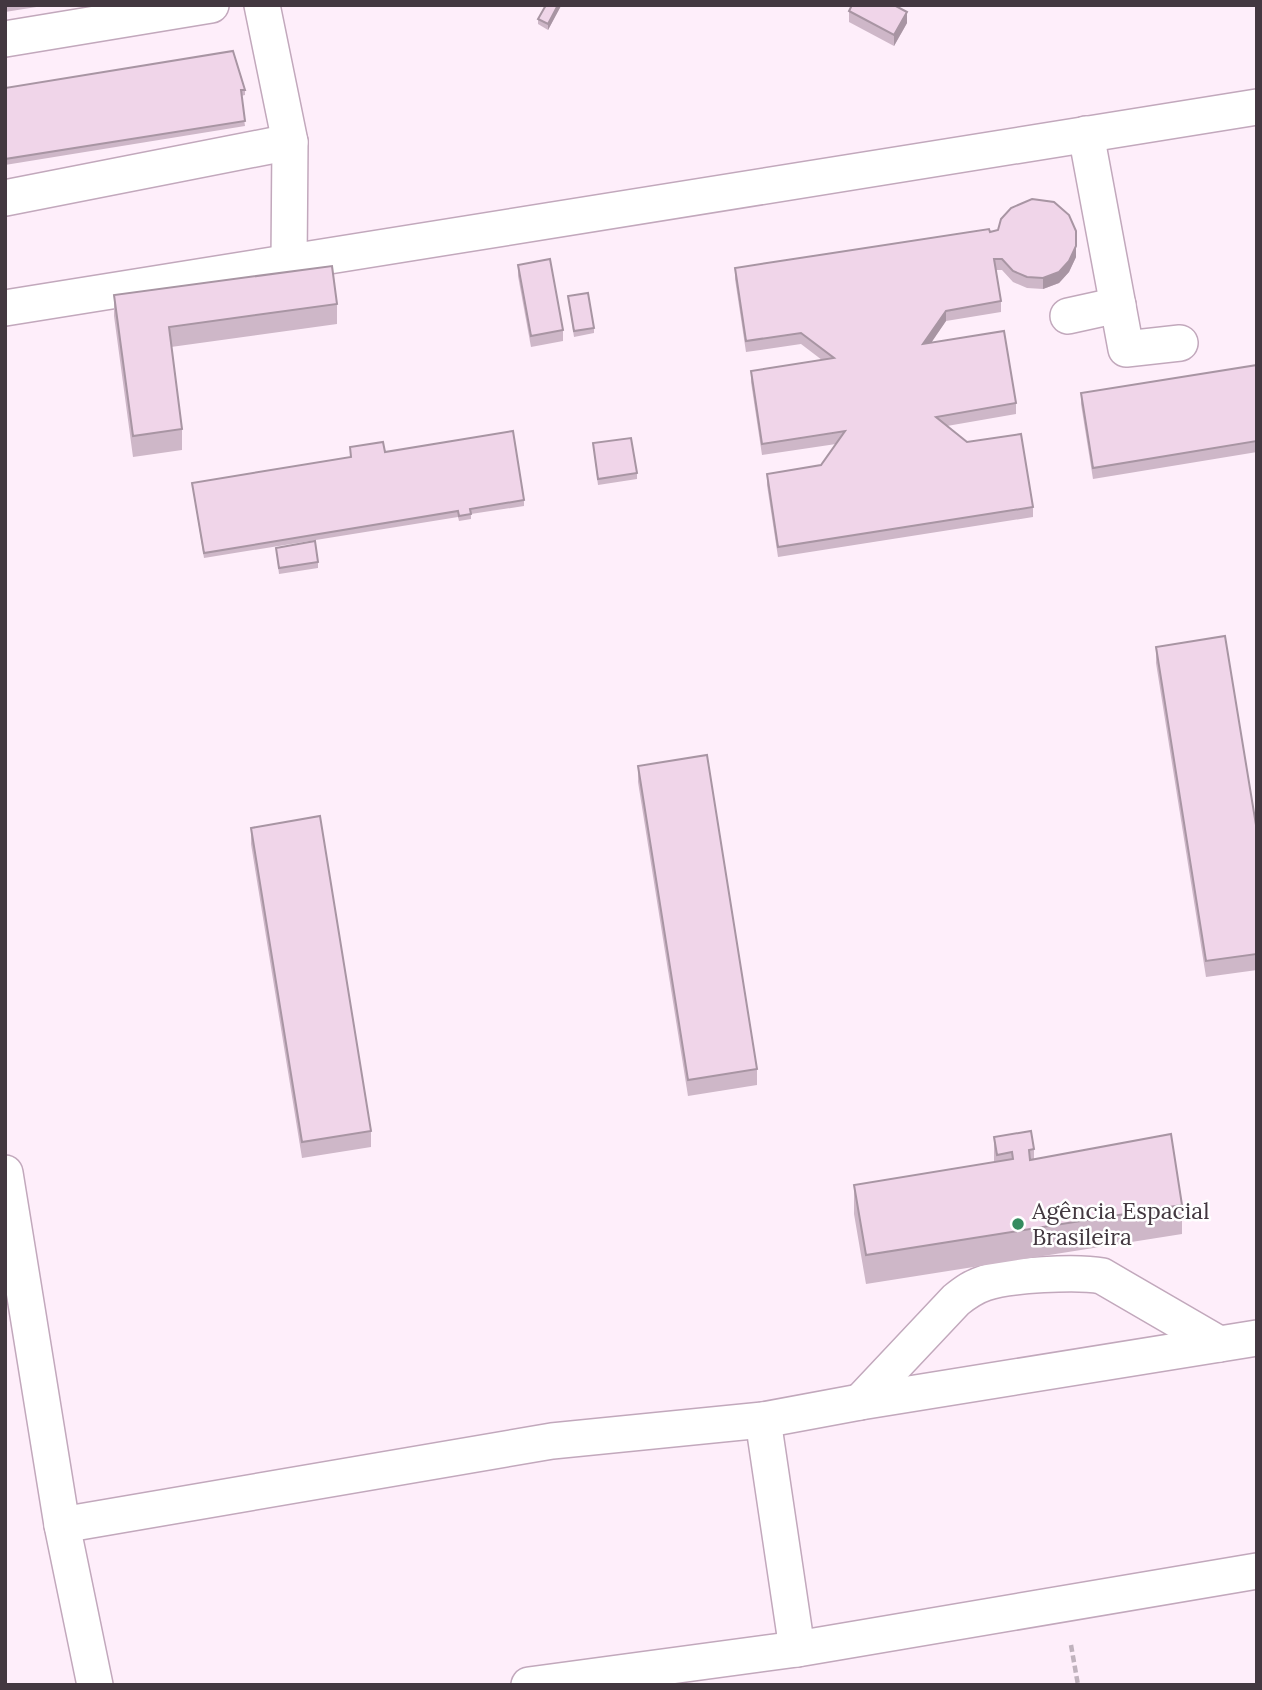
<svg xmlns="http://www.w3.org/2000/svg" width="1262" height="1690" viewBox="0 0 1262 1690" font-family="Lora,serif">
  <rect width="100%" height="100%" fill="#feeefa"/>
  <g fill="none" stroke-linecap="round" stroke-linejoin="round">
    <defs>
      <g id="minor">
        <path d="M262,5L290,142L289,264"/>
        <path d="M5,39L211,5"/>
        <path d="M1086,134L1126,349L1180,343"/>
        <path d="M5,198L290,142"/>
        <path d="M5,308L1257,107"/>
        <path d="M1068,316L1118,305"/>
        <path d="M5,1173L62,1525L95,1685"/>
        <path d="M860,1402L956,1300C966,1292 973,1287 985,1283C1009,1275 1077,1271 1102,1276L1219,1344"/>
        <path d="M763,1420L797,1649"/>
        <path d="M62,1525L552,1441L763,1420L860,1402L1257,1338"/>
        <path d="M529,1685L797,1649L1257,1571"/>
      </g>
    </defs>
    <use href="#minor" stroke="#c2a8bc" stroke-width="38"/>
    <path stroke="#c0b2bd" stroke-width="4.5" stroke-dasharray="7 3.5" stroke-linecap="butt" d="M1071,1645L1078,1685"/>
    <use href="#minor" stroke="#fff" stroke-width="35"/>
  </g>
  <g fill="#ceb7c8">
    <path d="M5,5H49L5,12Z"/>
    <path d="M561,5L548,30L538,24V19Z"/>
    <path d="M849,11L907,23L894,46L849,22Z"/>
    <path d="M5,88L245,90V95L241,96L245,126L5,165Z"/>
    <path d="M1076,231V257L1069,272L1059,283L1043,289L1027,288L1013,282L1002,270H996L1001,301V312L946,321L931,342L1016,403V414L947,426L1033,507V517L778,557L767,485V474L821,465L836,444L762,455L751,382V371L822,360L801,344L746,352L735,279V268L990,232Z"/>
    <path d="M518,265L563,330V341L531,347L518,276Z"/>
    <path d="M114,295L337,304V324L171,347L182,429V450L133,457L114,316Z"/>
    <path d="M568,296L594,328V333L574,337Z"/>
    <path d="M1257,365V452L1093,479L1081,404V393Z"/>
    <path d="M593,443L637,473V479L598,485Z"/>
    <path d="M350,447L385,452L524,500V506L471,514V519L459,521L458,517L204,558L192,483L351,457Z"/>
    <path d="M276,548L318,562V568L279,574Z"/>
    <path d="M1156,647L1257,831V970L1206,977L1156,663Z"/>
    <path d="M638,766L757,1069V1085L688,1096L638,782Z"/>
    <path d="M251,828L371,1131V1147L302,1158L251,844Z"/>
    <path d="M994,1137L1034,1149V1160L1182,1205V1234L866,1284L854,1214V1185L994,1162Z"/>
  </g>
  <g fill="#a895a3">
    <path d="M558,5H561V6L548,30V24Z"/>
    <path d="M907,12V23L894,46V35Z"/>
    <path d="M1076,246V257L1069,272L1059,283L1043,289V278Z"/>
    <path d="M946,311V321L923,355V344Z"/>
  </g>
  <g fill="#f0d5e9" stroke="#a895a3" stroke-width="2">
    <path d="M546,5H558L548,24L538,19Z"/>
    <path d="M852,5H894L907,12L894,35L849,11Z"/>
    <path d="M233,51L245,90H241L245,121L5,159V88Z"/>
    <path d="M1032,199L1054,202L1069,215L1076,231V246L1069,261L1059,272L1043,278L1027,277L1013,271L1002,259H994L1001,301L946,311L923,344L1004,331L1016,403L936,417L967,442L1021,434L1033,507L778,547L767,474L821,465L845,431L762,444L751,371L834,358L801,333L746,341L735,268L989,229L990,232L998,230L1001,219L1011,208Z"/>
    <path d="M550,259L563,330L531,336L518,265Z"/>
    <path d="M332,266L337,304L169,327L182,429L133,436L114,295Z"/>
    <path d="M588,293L594,328L574,331L568,296Z"/>
    <path d="M1257,365V441L1093,468L1081,393Z"/>
    <path d="M513,431L524,500L470,509L471,514L459,516L458,511L204,553L192,483L351,457L350,447L383,442L385,452Z"/>
    <path d="M631,438L637,473L598,479L593,443Z"/>
    <path d="M315,541L318,562L279,568L276,548Z"/>
    <path d="M1225,636L1257,831V954L1206,961L1156,647Z"/>
    <path d="M707,755L757,1069L688,1080L638,766Z"/>
    <path d="M320,816L371,1131L302,1142L251,828Z"/>
    <path d="M1031,1131L1034,1149L1029,1150L1030,1160L1171,1134L1182,1205L866,1255L854,1185L1013,1159L1012,1152L997,1155L994,1137Z"/>
  </g>
  <circle fill="#348b5f" stroke="#fff" stroke-width="2.5" cx="1018" cy="1224" r="7"/>
  <g text-anchor="middle" stroke-width="5" stroke-linejoin="round" paint-order="stroke">
    <g font-size="23" fill="#433840" stroke="#fff" text-anchor="start">
      <text x="1032" y="1219">Agência Espacial<tspan x="1032" dy="26">Brasileira</tspan></text>
    </g>
  </g>
  <rect width="1262" height="1690" fill="none" stroke="#433840" stroke-width="14"/>
</svg>
